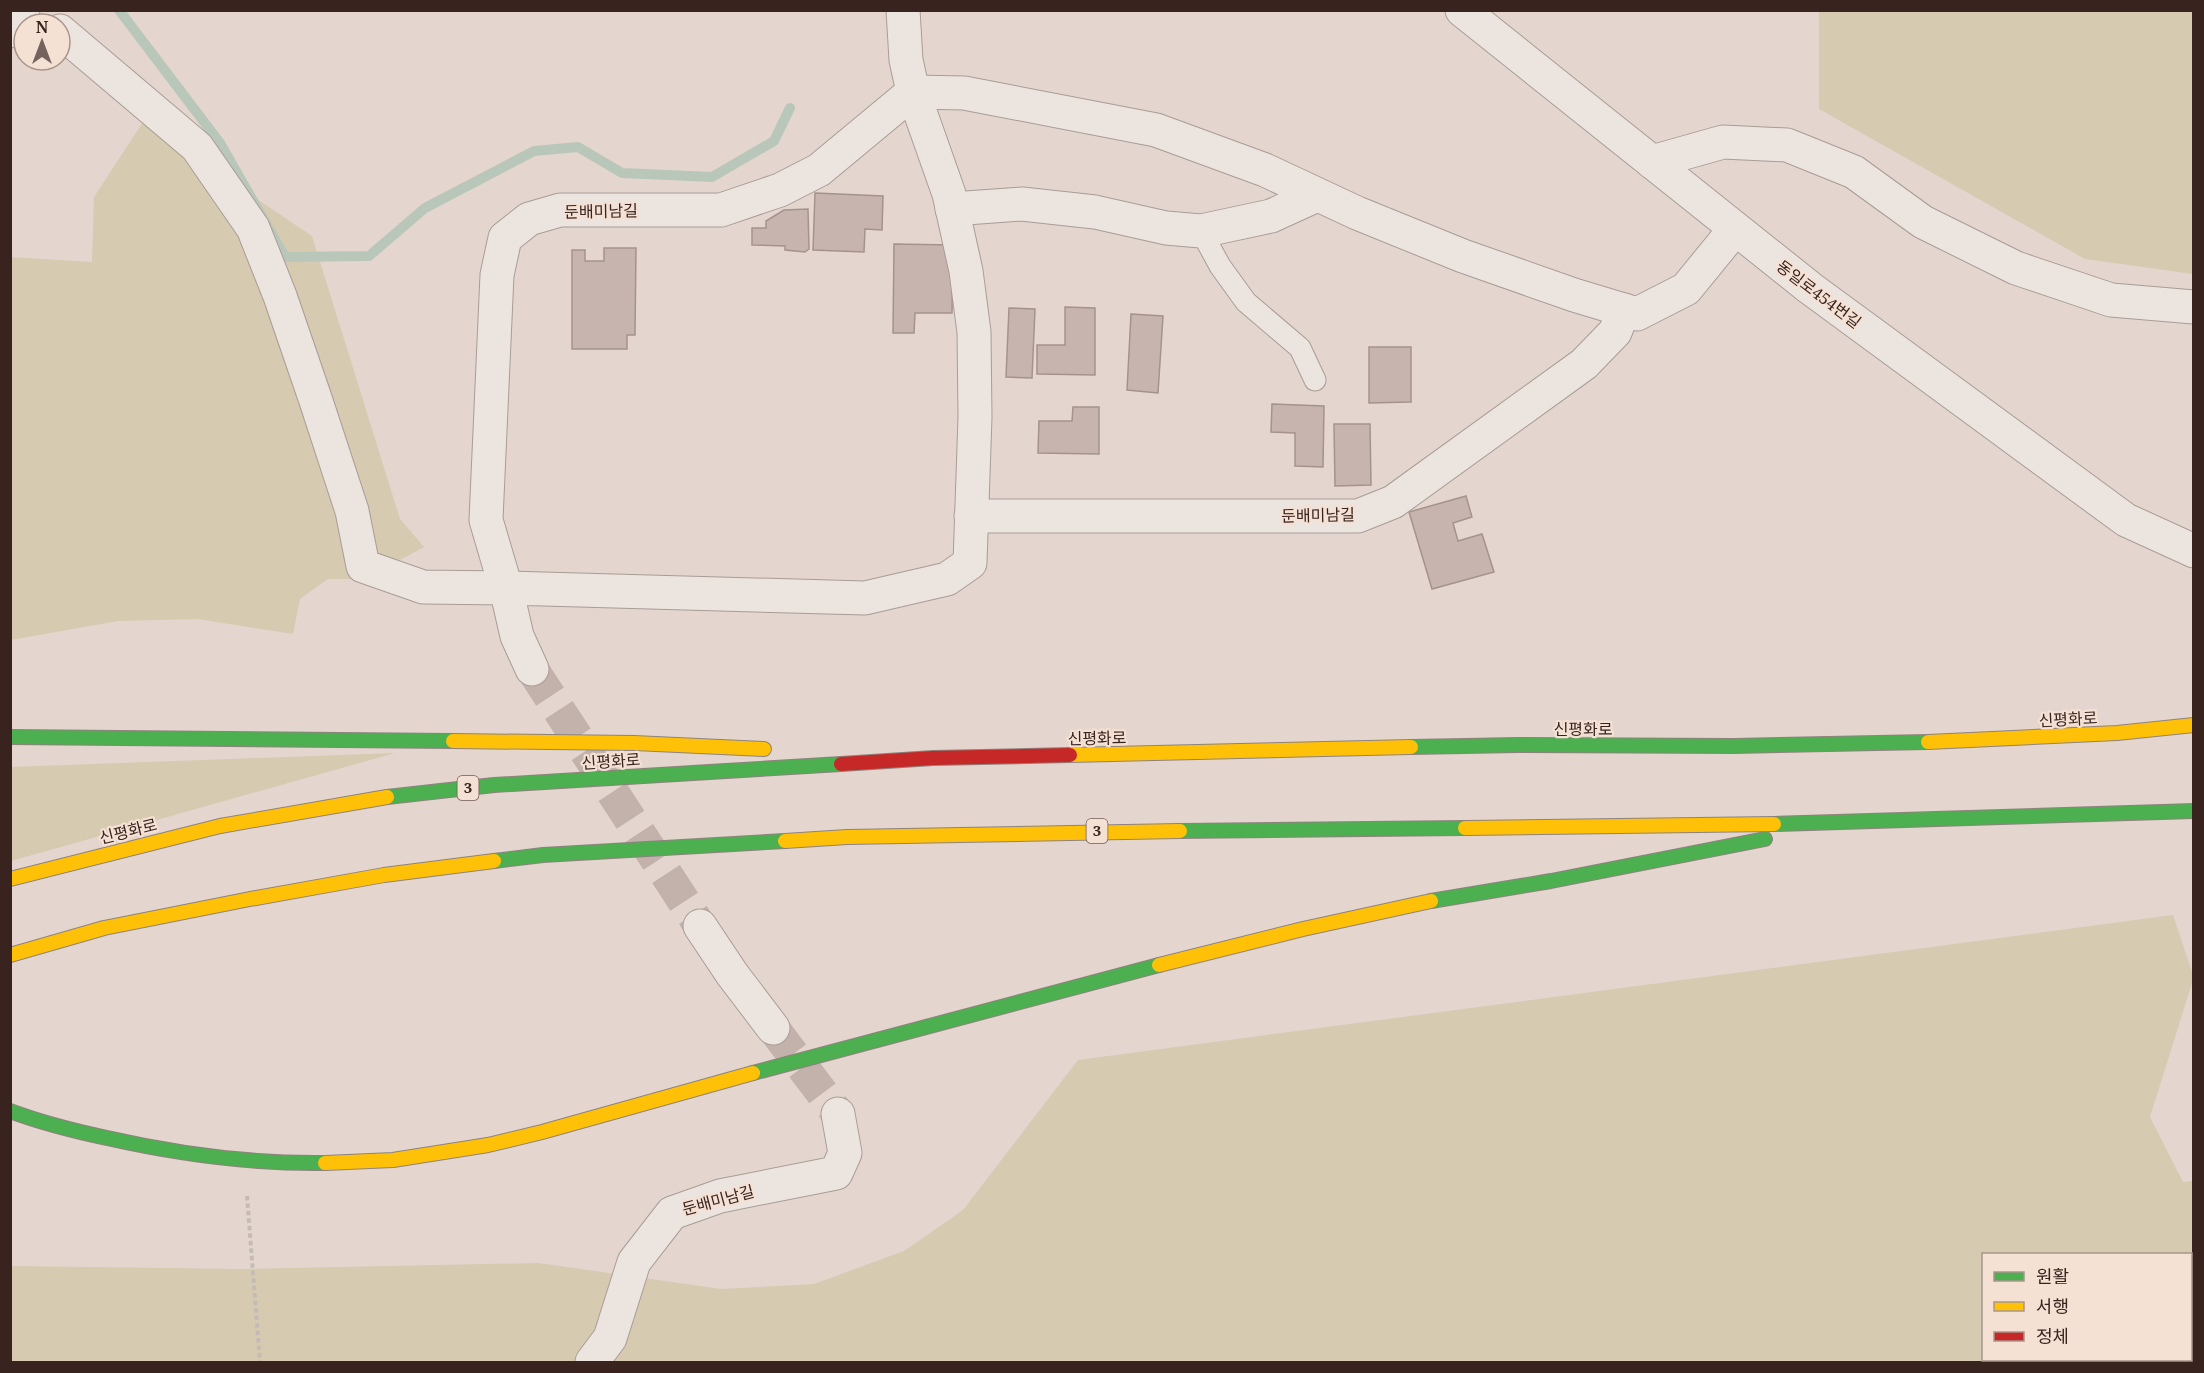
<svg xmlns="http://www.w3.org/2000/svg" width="2204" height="1373" viewBox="0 0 2204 1373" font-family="'Noto Serif','Noto Sans KR',serif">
  <rect width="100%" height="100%" fill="#e4d6ce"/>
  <g fill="#d6cab1" fill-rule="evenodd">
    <path d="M1819,11H2193V274L2085,259L1819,109Z"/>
    <path d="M143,122L312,236L400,519L424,547L365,579H328L300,599L293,634L197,619L118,621L11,640L10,257L92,262L94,197Z"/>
    <path d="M395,753L11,861V767Z"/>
    <path d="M2173,915L2193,975V980L2150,1117L2183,1182L2193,1181V1362H11V1266L243,1269L539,1263L721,1289L814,1284L904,1251L963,1210L1078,1060ZM1984,1254H2190V1360H1984Z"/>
  </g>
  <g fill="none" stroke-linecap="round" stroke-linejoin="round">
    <path stroke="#b9c7ba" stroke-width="10" d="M119,10L220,143L285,257L369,256L425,208L534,151L578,147L622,173L712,177L774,141L790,108"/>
  </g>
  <g fill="#c8b4af" stroke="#a5928d" stroke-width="1.5">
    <path d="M815,193L883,196L882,230L865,229L864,252L813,250Z"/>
    <path d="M808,209L809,249L805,252L785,250V246L752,245V228H766V221L784,210Z"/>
    <path d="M894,244L953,245L952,313H915L914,333H893Z"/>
    <path d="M604,248H636L635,335H627V349H572V250H585V261H604Z"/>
    <path d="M1065,307L1095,308V375L1037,374V345H1065Z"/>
    <path d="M1009,308L1035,309L1032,378L1006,377Z"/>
    <path d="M1131,314L1163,316L1158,393L1127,390Z"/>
    <path d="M1369,347H1411V402L1369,403Z"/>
    <path d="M1272,404L1324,406L1323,467L1295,466V433L1271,432Z"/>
    <path d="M1073,407H1099V454L1038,453L1039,421H1072Z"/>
    <path d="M1334,424H1370L1371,485L1335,486Z"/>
    <path d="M1466,496L1472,517L1453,523L1458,541L1482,534L1494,572L1432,589L1409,512Z"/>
  </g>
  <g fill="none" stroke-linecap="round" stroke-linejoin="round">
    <g stroke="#c2b2ab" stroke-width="33" stroke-dasharray="33 16" stroke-linecap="butt">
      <path d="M532,669L700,926"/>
      <path d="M773,1028L838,1114"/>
    </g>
    <defs>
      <path id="lane" d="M1201,231L1220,266L1246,302L1300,348L1315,380"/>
      <g id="street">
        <path d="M1462,10L1810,288L2126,520L2194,551"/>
        <path d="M10,31L23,10"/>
        <path d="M60,31L197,147L253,228L280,296L316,401L352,511L363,566L423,587L506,588L486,520L497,275L505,238L529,219L560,210H721L780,190L819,170L913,92L964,93L1156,130L1265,170L1357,213L1463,256L1574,295L1637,314L1686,289L1735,229"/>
        <path d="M1652,162L1723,142L1787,145L1854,172L1923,222L2016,268L2111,300L2194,307"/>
        <path d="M952,209L1022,204L1095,212L1166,228L1201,231L1271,216L1317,195"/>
        <path d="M971,516H1358L1393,502L1584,364L1615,332L1624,310"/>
        <path d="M532,669L517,636L506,588L865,598L947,579L970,563L975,417L974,332L966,271L949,194L913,92L906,60L903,10"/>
        <path d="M700,926L732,974L773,1028"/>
        <path d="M592,1362L610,1338L634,1262L672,1213L720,1196L836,1173L845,1153L838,1114"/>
      </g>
      <g id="fast">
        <path d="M10,737L453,741"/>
        <path d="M1411,747L1518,745L1734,746L1928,742"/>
        <path d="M387,797L494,785L841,764"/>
        <path d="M1774,824L2194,811"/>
        <path d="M1180,831L1465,828"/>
        <path d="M494,861L543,855L785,841"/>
        <path d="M1431,901L1551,881L1765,839"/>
        <path d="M753,1073L1159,965"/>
        <path d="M10,1111C42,1123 74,1131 107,1138C178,1154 251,1164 325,1163"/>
      </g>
      <g id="slow">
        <path d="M453,741L634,743L764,749"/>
        <path d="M1928,742L2117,733L2194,725"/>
        <path d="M1070,755L1411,747"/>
        <path d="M1465,828L1774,824"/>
        <path d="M785,841L847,837L1180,831"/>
        <path d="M10,879L220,826L387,797"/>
        <path d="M10,955L104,928L250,899L384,875L494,861"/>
        <path d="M1159,965L1303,929L1431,901"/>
        <path d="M325,1163L393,1160L488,1145L542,1132L753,1073"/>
      </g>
      <path id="jam" d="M841,764L933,758L1070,755"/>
    </defs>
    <use href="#lane" stroke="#a99c97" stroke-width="23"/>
    <use href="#street" stroke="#a99c97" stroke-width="35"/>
    <use href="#fast" stroke="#8f827e" stroke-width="16"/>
    <use href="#slow" stroke="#8f827e" stroke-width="16"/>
    <use href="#jam" stroke="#8f827e" stroke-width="16"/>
    <path stroke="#c5bbb6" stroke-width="4" stroke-dasharray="4.5 3" stroke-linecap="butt" d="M247,1196L260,1362"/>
    <use href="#lane" stroke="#ece4df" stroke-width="21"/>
    <use href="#street" stroke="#ece4df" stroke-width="33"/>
    <use href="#fast" stroke="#4caf50" stroke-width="14"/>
    <use href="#slow" stroke="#ffc107" stroke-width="14"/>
    <use href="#jam" stroke="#c62828" stroke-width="14"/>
  </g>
  <g text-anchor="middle" stroke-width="4.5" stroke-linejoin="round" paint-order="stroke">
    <g fill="#f5e1d4" stroke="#715c55" stroke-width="1.5">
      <rect x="457.5" y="776" width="21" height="24" rx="4.5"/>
      <rect x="1086.5" y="819" width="21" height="24" rx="4.5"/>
    </g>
    <g font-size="15" font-weight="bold" fill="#38231f">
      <text x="468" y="793">3</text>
      <text x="1097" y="836">3</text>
    </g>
    <g font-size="16" fill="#38231f" stroke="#f5e1d4">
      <text transform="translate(601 211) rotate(-1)" y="6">둔배미남길</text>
      <text transform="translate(1819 294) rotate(37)" y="6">동일로454번길</text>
      <text transform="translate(1318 515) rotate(-1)" y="6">둔배미남길</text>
      <text transform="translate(2068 719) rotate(-3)" y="6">신평화로</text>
      <text x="1583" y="735">신평화로</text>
      <text transform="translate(1097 738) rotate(-1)" y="6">신평화로</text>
      <text transform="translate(611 761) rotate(-4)" y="6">신평화로</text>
      <text transform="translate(128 831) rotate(-14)" y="6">신평화로</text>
      <text transform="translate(718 1200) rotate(-15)" y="6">둔배미남길</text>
    </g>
  </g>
  <rect width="2204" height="1373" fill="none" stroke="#38231f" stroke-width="24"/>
  <rect x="1982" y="1253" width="210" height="108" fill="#f5e1d4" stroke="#a9958c" stroke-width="1.5"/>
  <rect x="1994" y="1272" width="30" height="9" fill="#4caf50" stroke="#a9958c" stroke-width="1.5"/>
  <text x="2036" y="1283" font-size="18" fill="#38231f">원활</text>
  <rect x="1994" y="1302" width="30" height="9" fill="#ffc107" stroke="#a9958c" stroke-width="1.5"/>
  <text x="2036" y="1313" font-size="18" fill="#38231f">서행</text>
  <rect x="1994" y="1332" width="30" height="9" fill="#c62828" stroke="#a9958c" stroke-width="1.5"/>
  <text x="2036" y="1343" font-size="18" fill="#38231f">정체</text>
  <g transform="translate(42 42)"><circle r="28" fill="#f5e1d4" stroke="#a9958c" stroke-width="1.5"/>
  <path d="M0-4.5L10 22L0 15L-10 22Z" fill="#74625c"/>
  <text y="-9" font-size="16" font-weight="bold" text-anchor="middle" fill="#38231f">N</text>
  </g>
</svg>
